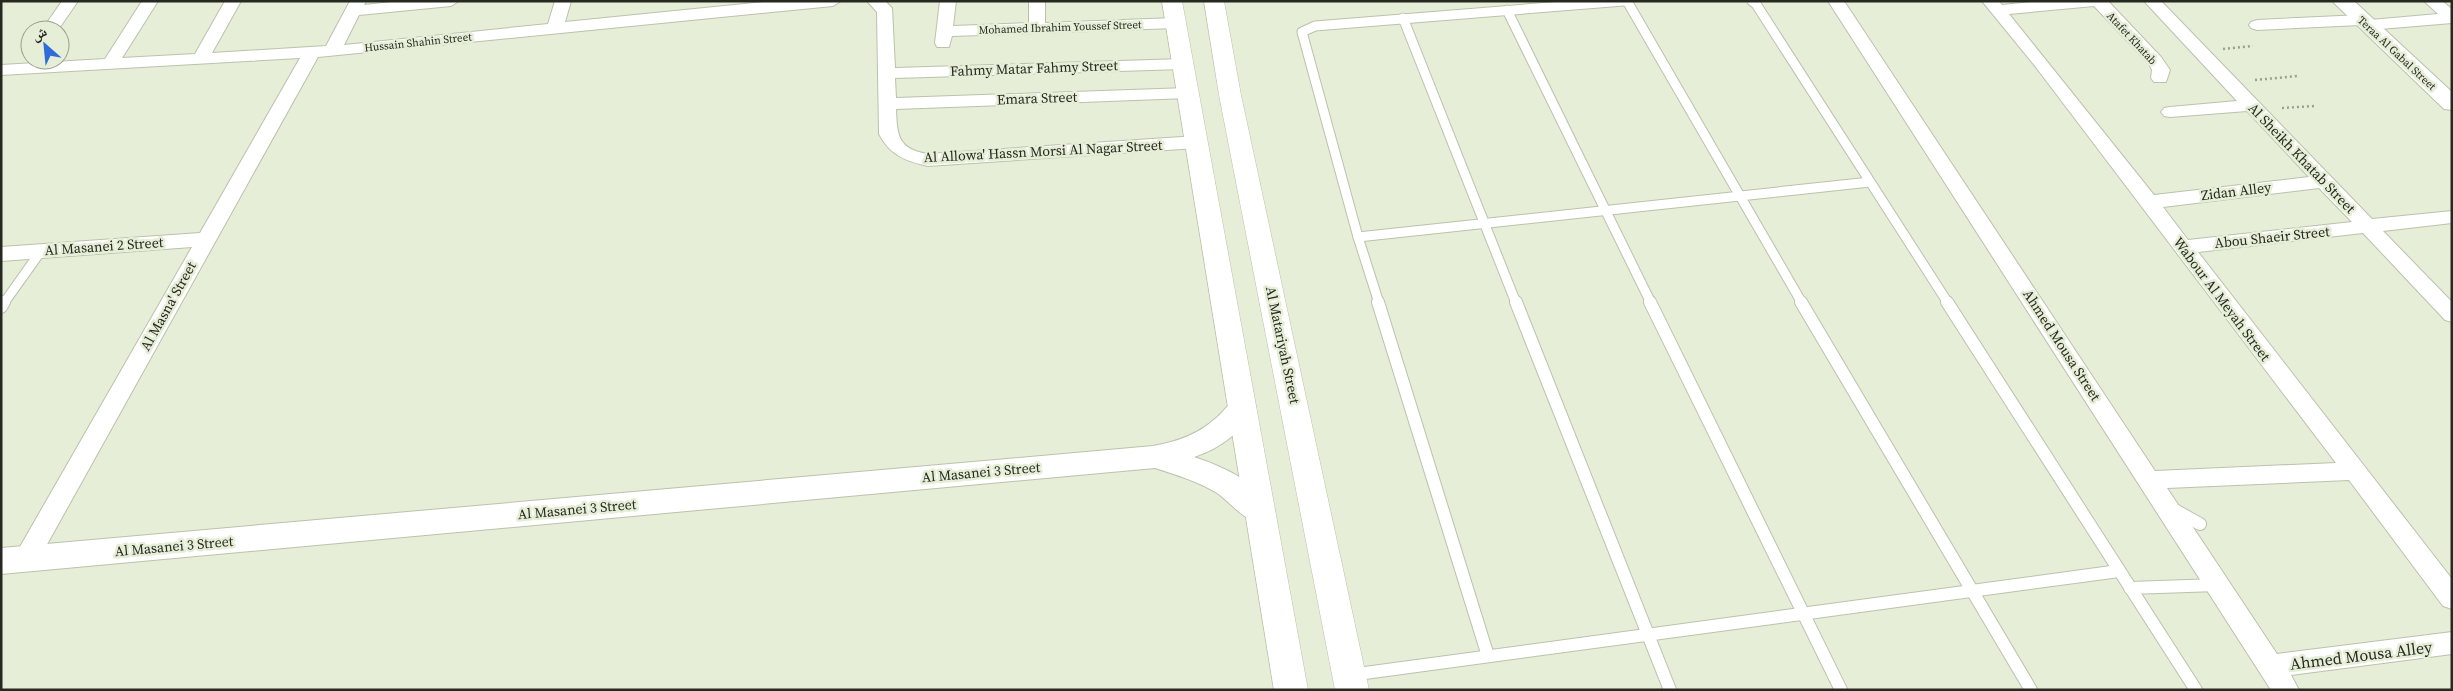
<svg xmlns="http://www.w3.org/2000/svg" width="2453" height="691" viewBox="0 0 2453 691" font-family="'Source Serif 4','Noto Naskh Arabic',serif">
  <rect width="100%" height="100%" fill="#e6eed7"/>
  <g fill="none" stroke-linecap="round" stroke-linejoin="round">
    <defs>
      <g id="service-far1">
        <path d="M1627,1L1802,303"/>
        <path d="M1752,1L1756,4L1948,303"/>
        <path d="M1507,10L1651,303"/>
        <path d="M1403,18L1516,303"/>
        <path d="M1358,237L1870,182"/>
        <path d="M4,303L41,251"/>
        <path d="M1379,303L1358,237L1302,32L1315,26L1624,1"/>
      </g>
      <g id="service">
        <path d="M1378,302L1488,656"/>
        <path d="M1516,302L1670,690"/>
        <path d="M1650,302L1841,690"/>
        <path d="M1801,302L2031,690"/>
        <path d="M1947,302L2196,690"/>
        <path d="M1,307L4,302"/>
        <path d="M2173,509L2200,524"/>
        <path d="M2130,588L2217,585"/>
        <path d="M1350,675L2119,571"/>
      </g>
      <g id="minor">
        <path d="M62,1H78L58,30H42Z"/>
        <path d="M142,1H158L122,58L195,54L225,1H241L212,53L326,46L350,1H366L364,5L401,1H459L451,6L359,15L344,45L548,24L555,1H571L565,22L773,1H841L833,6L318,57L35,566L26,569L17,566L14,559L17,552L192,247L1,261V247L200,233L300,58L1,75V65L105,59Z"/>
        <path d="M867,1H885L892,8L895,68L1183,59L1189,60L1192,64L1189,68L1183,69L895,78L896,98L1188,88L1194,89L1197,93L1194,97L1188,98L896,109C897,136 898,149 928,154L1197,136L1203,138L1206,142L1203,146L1197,148L928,166C905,161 890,155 879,134L877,12Z"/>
        <path d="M940,1H956L953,26L1029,23V1H1045V23L1175,18L1181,20L1183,23L1181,26L1175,28L952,36L949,47H937L935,43Z"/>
        <path d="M1828,1H1844L2155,471L2336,463L2035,66L1982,1H1999L2002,5L2042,1H2108L2161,57L2170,70L2166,82H2154L2151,78L2152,70L2149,64L2094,6L2009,14L2154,195L2309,177L2247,111L2170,117L2164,116L2161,112L2164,108L2170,107L2237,101L2144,1H2161L2372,219L2452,211V223L2383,231L2452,302V322L2445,320L2363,233L2198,252L2452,579V609L2443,606L2349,480L2167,488L2277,654L2452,632V654L2291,675L2299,690H2271ZM2319,188L2352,222L2188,240L2163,207Z"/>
        <path d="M2424,1H2442L2452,9V23L2368,30L2362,28L2360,25L2257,30L2251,28L2249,25L2251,22L2257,20L2362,15L2370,20L2438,14Z"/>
      </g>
      <g id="tertiary">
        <path d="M2332,1H2354L2452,92V110L2444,109Z"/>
        <path d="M1242,397L1252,400L1256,407C1242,432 1221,448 1194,457C1222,466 1261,484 1275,511L1270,519C1263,522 1259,523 1251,520C1239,514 1228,501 1217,493C1197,481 1177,475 1155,468L1,574V548L1153,446C1176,442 1197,435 1215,419C1225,411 1229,401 1242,397Z"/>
      </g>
      <g id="secondary">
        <path d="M1162,1H1182L1308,690H1274Z"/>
        <path d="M1204,1H1224L1241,95L1369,690H1335L1219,95Z"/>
      </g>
    </defs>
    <use href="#service-far1" stroke="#bbc2ac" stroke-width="11"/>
    <use href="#service" stroke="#bbc2ac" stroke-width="14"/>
    <use href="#minor" stroke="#bbc2ac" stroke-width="2"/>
    <use href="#tertiary" stroke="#bbc2ac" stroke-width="2"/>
    <use href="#secondary" stroke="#bbc2ac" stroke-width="1"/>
    <g stroke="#9aa08f" stroke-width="2.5" stroke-dasharray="2 3" stroke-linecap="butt">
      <path d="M2223,49L2253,46"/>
      <path d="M2255,80L2298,76"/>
      <path d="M2282,108L2314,106"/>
    </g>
    <use href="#service-far1" stroke="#fff" stroke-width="9"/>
    <use href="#service" stroke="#fff" stroke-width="12"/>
    <use href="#minor" fill="#fff" fill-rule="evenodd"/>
    <use href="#tertiary" fill="#fff" fill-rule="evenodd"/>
    <use href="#secondary" fill="#fff" fill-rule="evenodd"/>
  </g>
  <g text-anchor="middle" stroke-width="5" stroke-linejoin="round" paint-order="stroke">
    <g font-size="11" fill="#262920" stroke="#e6eed7">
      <text transform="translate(1060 27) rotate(-2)" y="4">Mohamed Ibrahim Youssef Street</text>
      <text transform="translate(2132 38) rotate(47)" y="4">Atafet Khatab</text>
      <text transform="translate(418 42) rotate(-6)" y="4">Hussain Shahin Street</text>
      <text transform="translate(2397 53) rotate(43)" y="4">Teraa Al Gabal Street</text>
    </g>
    <g font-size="14" fill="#262920" stroke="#e6eed7">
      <text transform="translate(1034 68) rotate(-2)" y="5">Fahmy Matar Fahmy Street</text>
      <text transform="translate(1037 98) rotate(-2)" y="5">Emara Street</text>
      <text transform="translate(1043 151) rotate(-3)" y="5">Al Allowa' Hassn Morsi Al Nagar Street</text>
      <text transform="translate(2302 158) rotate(46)" y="5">Al Sheikh Khatab Street</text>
      <text transform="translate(2236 191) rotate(-7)" y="5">Zidan Alley</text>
      <text transform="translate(2272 237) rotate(-6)" y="5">Abou Shaeir Street</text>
      <text transform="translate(104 246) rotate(-4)" y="5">Al Masanei 2 Street</text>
      <text transform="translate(2222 299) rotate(53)" y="5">Wabour Al Meyah Street</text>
      <text transform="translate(168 306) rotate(-61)" y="5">Al Masna' Street</text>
      <text transform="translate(1283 345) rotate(78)" y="5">Al Matariyah Street</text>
      <text transform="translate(2062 345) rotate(57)" y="5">Ahmed Mousa Street</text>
      <text transform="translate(981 472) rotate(-5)" y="5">Al Masanei 3 Street</text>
      <text transform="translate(577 509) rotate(-5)" y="5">Al Masanei 3 Street</text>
      <text transform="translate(174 546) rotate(-5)" y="5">Al Masanei 3 Street</text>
    </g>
    <g font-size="16" fill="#262920" stroke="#e6eed7">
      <text transform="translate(2361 655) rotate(-7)" y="6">Ahmed Mousa Alley</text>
    </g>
  </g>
  <rect width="2453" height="691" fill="none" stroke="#262920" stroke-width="5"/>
  <g transform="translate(45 45) rotate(333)"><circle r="24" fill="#e6eed7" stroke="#999f8e"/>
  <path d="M0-4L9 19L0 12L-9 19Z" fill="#2e6cd9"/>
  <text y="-8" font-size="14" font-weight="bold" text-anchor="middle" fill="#262920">ش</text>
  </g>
</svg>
